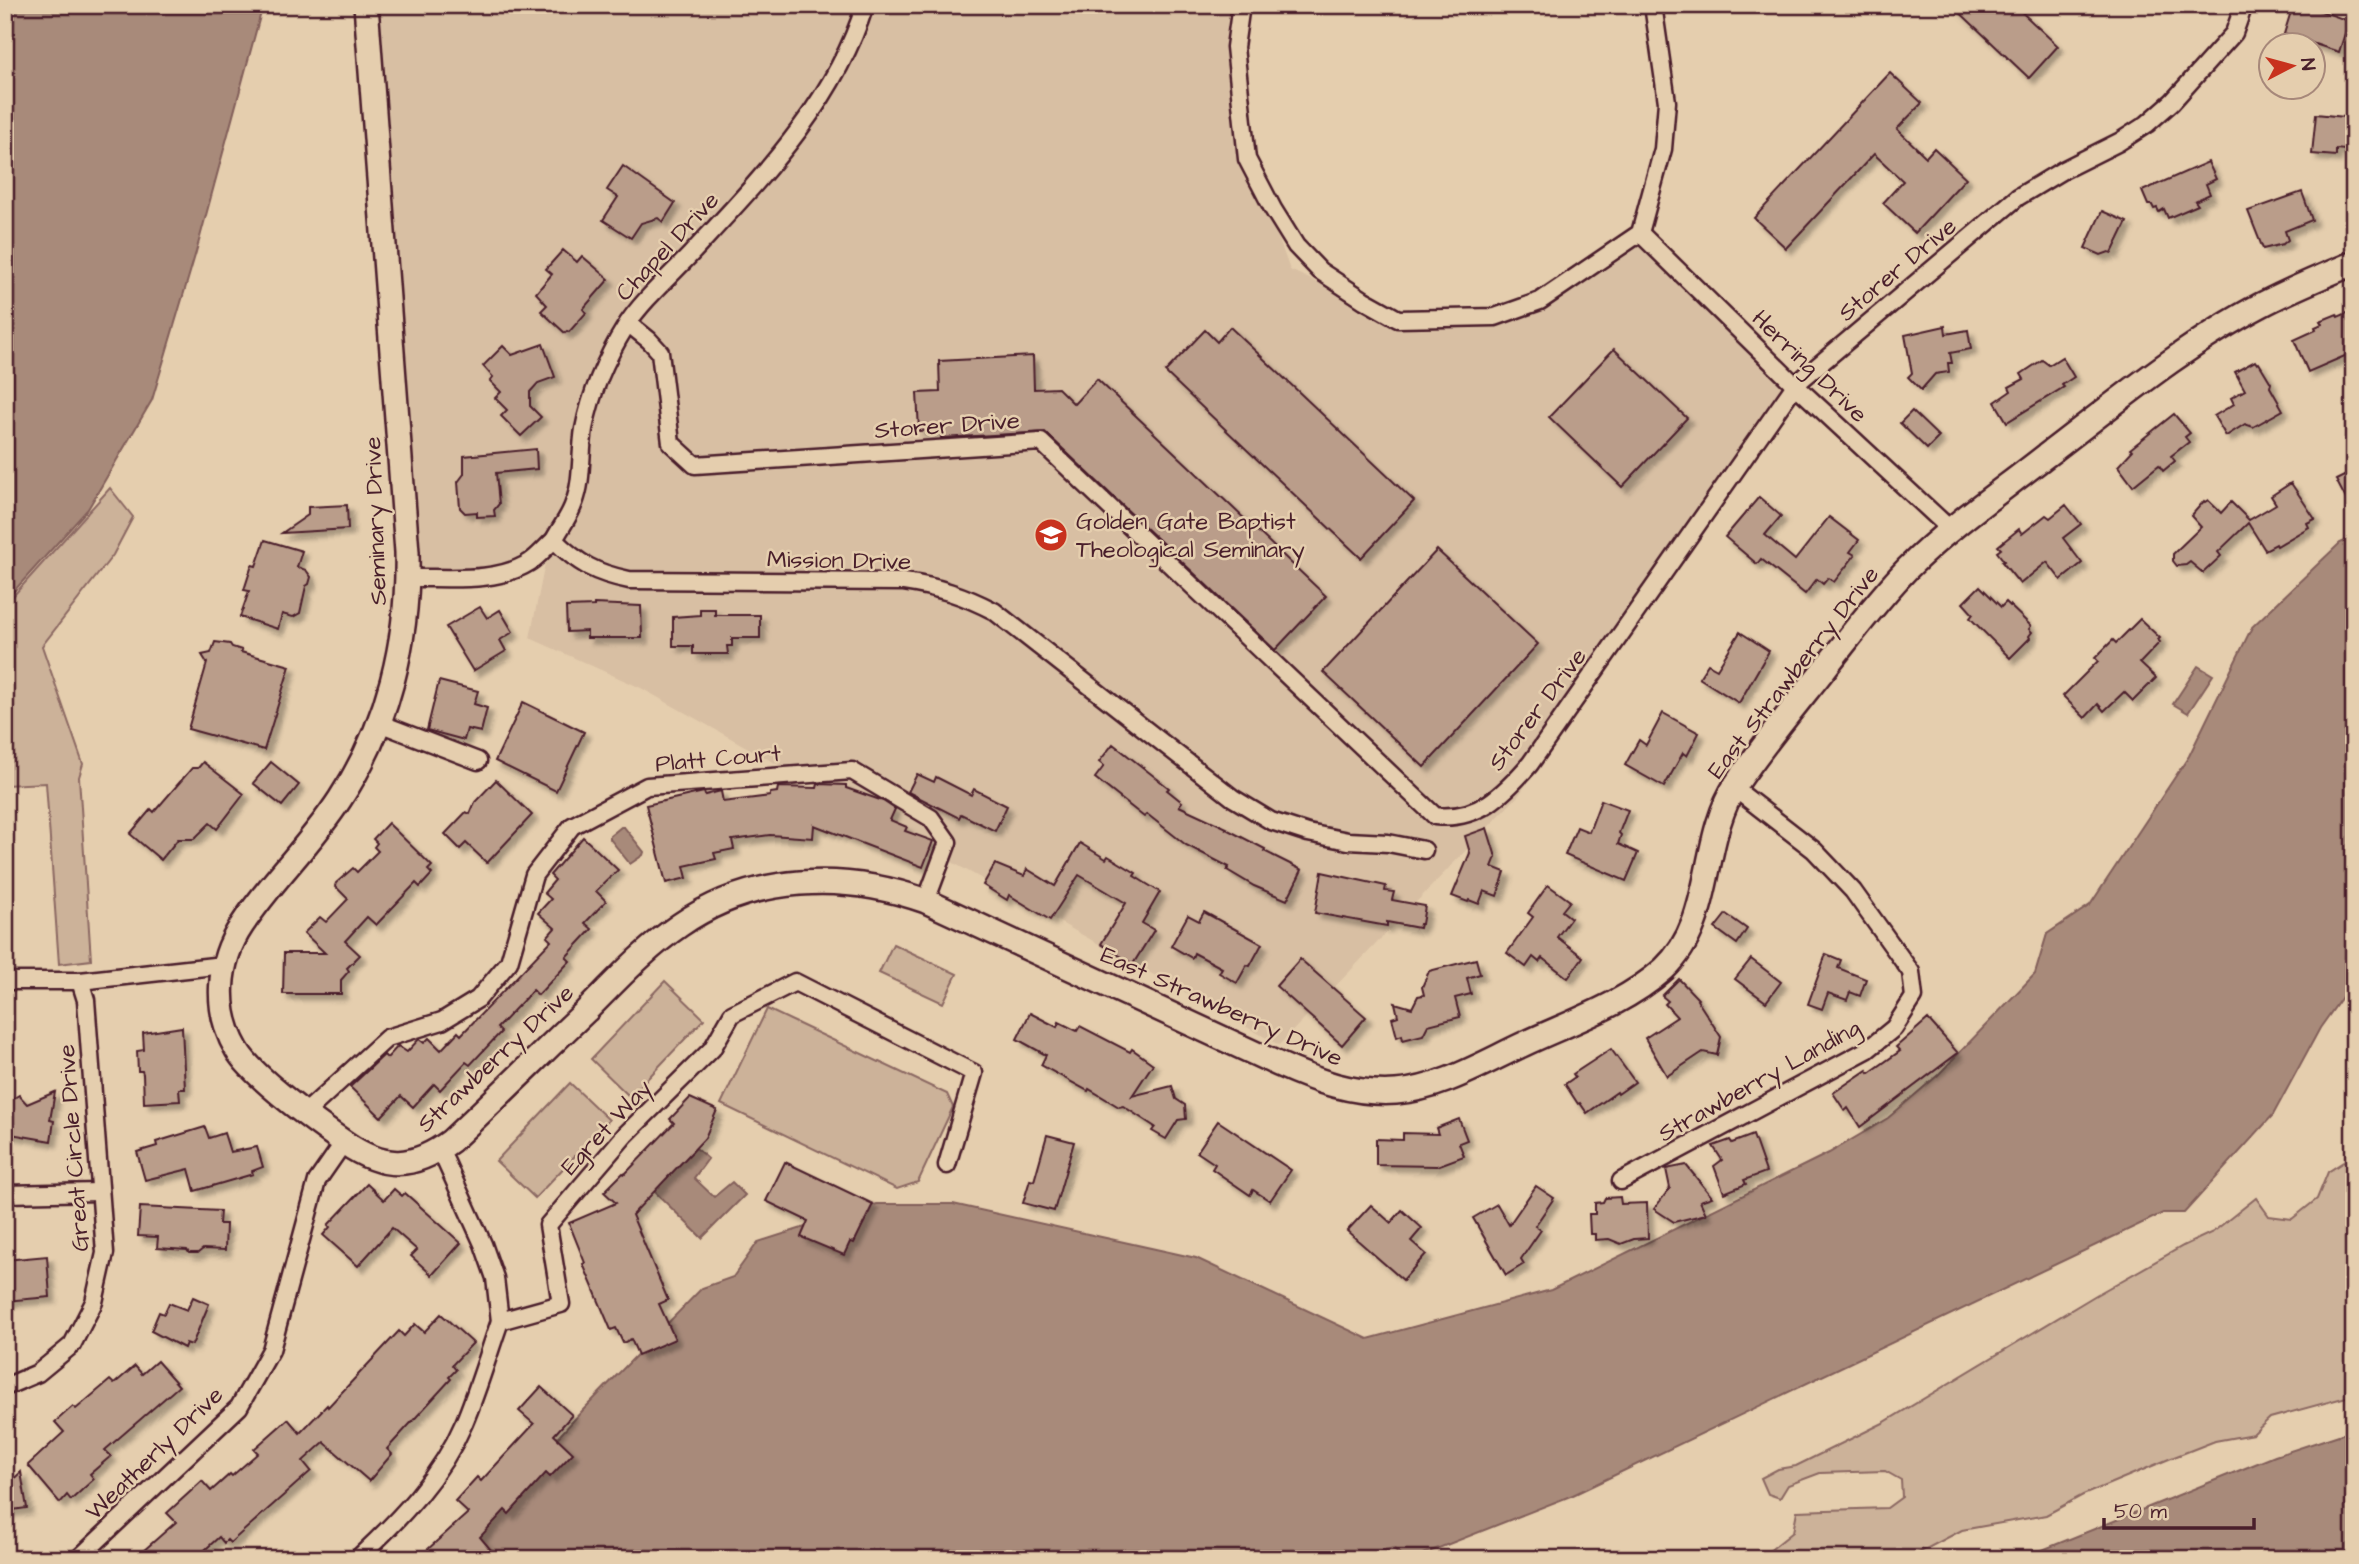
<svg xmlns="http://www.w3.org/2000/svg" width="2359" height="1564" viewBox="0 0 2359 1564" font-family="'Architects Daughter',sans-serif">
  <defs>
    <filter id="shadow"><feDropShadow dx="5.5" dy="5.5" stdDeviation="2" flood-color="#0004"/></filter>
  </defs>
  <rect width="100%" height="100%" fill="#e5ceae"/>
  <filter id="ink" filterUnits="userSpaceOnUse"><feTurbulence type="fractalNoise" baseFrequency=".0143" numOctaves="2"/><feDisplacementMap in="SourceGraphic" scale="14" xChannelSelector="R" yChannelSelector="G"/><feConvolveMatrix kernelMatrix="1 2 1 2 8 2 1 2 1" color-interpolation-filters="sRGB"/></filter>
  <g filter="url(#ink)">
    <path fill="#d8bfa3" d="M366,5H1249L1243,47L1252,166L1290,270L1398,319L1501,324L1634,241L1800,383L1519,795L1279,1045L641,688L530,638L547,553L430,587L407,578Z"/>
    <g fill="#ccb299" stroke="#8b6862" stroke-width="2">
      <path d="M110,488L133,517L113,555L42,646L83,764L79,777L91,960L59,964L46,783L5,785V605Z"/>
      <path d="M893,944L957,974L943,1003L879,973Z"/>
      <path d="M665,981L704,1019L630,1097L591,1059Z"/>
      <path d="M767,1009L947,1094L953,1107L918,1182L897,1189L721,1104Z"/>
      <path d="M570,1083L609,1120L535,1198L496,1161Z"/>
      <path d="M2354,1155V1395L2270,1418L2253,1434L2215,1441L2169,1459L2083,1495L2046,1515L1962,1530L1907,1559L1763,1556L1793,1532L1797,1511L1887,1508L1902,1497L1901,1480L1885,1471L1820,1473L1788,1485L1780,1498L1768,1494L1761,1478L1778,1469L1796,1466L1883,1423L2096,1295L2183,1246L2213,1232L2256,1198L2269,1216L2292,1219L2317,1199L2328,1172Z"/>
    </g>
    <g fill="#a88a7a" stroke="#825f5a" stroke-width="2">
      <path d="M5,5H263L196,252L152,400L88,509L5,601Z"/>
      <path d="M2354,537V980L2320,1028L2273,1115L2184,1213H2163L1573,1495L1411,1559H1406L1393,1548L1355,1559H447L583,1410L702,1288L733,1277L758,1242L877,1204H953L1196,1258L1368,1339L1551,1290L1829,1153L1888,1118L1938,1075L2035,974L2047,934L2090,905L2189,756L2252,627L2340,543Z"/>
      <path d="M2198,666L2213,675L2188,713L2173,704Z"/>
      <path d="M621,827H624L644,852L643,855L630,864L610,839V836Z"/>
      <path d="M696,1148L708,1159L694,1178L714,1197L732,1182L745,1195L702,1238L654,1191Z"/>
      <path d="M2354,1430V1559H2020L2275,1456Z"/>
    </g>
    <g fill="#ba9d8a" stroke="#4a1f2b" stroke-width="2" filter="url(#shadow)">
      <path d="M1952,5H2014L2058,46L2029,78Z"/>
      <path d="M2293,5H2304L2349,21L2339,52L2284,34Z"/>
      <path d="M1890,73L1922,103L1897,129L1926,157L1934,148L1966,178L1915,233L1883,203L1903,181L1874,154L1786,248L1754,218Z"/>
      <path d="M2316,114L2354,118V151L2336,149V156L2312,154Z"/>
      <path d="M2208,162L2216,179L2206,184L2210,194L2195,201L2198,205L2168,218L2164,209L2159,212L2157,208L2154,209L2152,205H2148L2142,191Z"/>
      <path d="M623,166L675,203L663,222L658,218L641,223L631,238L603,220L618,197L607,190Z"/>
      <path d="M2302,192L2312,220L2285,231L2288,240L2283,244L2263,249L2248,211Z"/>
      <path d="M2102,211L2127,222L2112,253L2109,252L2101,255L2085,248Z"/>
      <path d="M563,250L577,262L582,256L609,279L583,309L586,313L569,332L567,331L565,333L541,311L547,305L536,293L552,274L546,269Z"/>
      <path d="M2354,310V352L2308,372L2294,340L2316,330L2315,327L2322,324L2320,321L2337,314L2338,317Z"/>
      <path d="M1945,326L1946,334L1968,330L1971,349L1950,353L1952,363H1948L1949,372L1935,374L1921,390L1908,377L1912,373L1905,335Z"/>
      <path d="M1230,327L1414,501L1361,558L1165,372L1205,330L1217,342Z"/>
      <path d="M543,344L555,377L538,383L530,392V406L541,417L521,436L501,416L507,410L495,398L501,392L490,381L493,377L483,366L503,346L512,355Z"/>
      <path d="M1614,349L1687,418L1622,487L1549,417Z"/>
      <path d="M1033,356L1034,389L1058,388L1074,404L1097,379L1326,596L1275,650L1045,432L941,438V430L919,431L917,393L940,392L939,361Z"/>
      <path d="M2062,357L2074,377L2062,385L2064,387L2007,422L1995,402L2011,391L2009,387L2024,379L2021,374L2042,360L2049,365Z"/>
      <path d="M2255,361L2257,364L2259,363L2271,383L2270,387L2283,410L2253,427L2245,424L2226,436L2214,416L2234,404L2231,398L2245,390L2235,372Z"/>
      <path d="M1912,411L1939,437L1927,449L1900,423Z"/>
      <path d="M2174,414L2190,433L2185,437L2189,442L2171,456L2175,461L2163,471L2159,465L2133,486L2118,466L2132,451L2130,449Z"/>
      <path d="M536,449L537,469L496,473L499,504L494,510L495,516L477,517V512L465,513L460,508L458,482L464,474V456Z"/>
      <path d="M2354,471V514L2336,480Z"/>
      <path d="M2291,483L2315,519L2307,523L2309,527L2277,546L2276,544L2265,550L2248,523L2218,552L2221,556L2203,573L2190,562L2186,565L2177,566L2173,561V554L2201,527L2191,516L2204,501L2205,502L2208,500L2221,513L2231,502L2249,520L2276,504L2271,496Z"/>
      <path d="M1759,497L1781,516L1765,535L1795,560L1829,517L1859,540L1850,552L1855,555L1834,582L1828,578L1823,584L1817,579L1805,594L1761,559L1757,564L1725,537Z"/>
      <path d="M347,505L348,529L282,533L308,515V507Z"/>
      <path d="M2066,505L2081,524L2063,538L2082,563L2061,580L2047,562L2020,584L2002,562L2004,561L1997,552L2001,549L1998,546L2019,529L2022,534L2046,515L2050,518Z"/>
      <path d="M265,540L302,551L297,567L306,570L311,577L309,584L306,586L300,613L293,617L282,614L278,629L240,617L249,591L244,590L252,565L256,566Z"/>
      <path d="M1437,550L1538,644L1424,767L1323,672Z"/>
      <path d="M1980,586L2001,607L2006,602L2031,626L2029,629L2032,632L2029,636L2030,638L2010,658L1970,618L1973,614L1963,603Z"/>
      <path d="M594,604L641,606L642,638H587V631L567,632L566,607L594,606Z"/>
      <path d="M480,607L487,618L500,610L513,632L500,640L506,651L473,671L446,627Z"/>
      <path d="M700,609H715V615H760V638H732V646H727L728,654H693V646H673V617L700,615Z"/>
      <path d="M2140,619L2160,638L2158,640L2160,642L2140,663L2156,678L2133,701L2124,692L2104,711L2098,704L2085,718L2063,696L2098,661L2095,658L2113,640L2116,643Z"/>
      <path d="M1740,632L1769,651L1739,703L1699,678L1708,664L1717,669Z"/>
      <path d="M215,642L230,644L232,647L242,650L241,652L290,666L264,750L188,729L207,663L202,655L211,653Z"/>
      <path d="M439,681L478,691L474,704L487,708L481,732L467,729L464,740L427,730Z"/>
      <path d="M523,702L584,732L556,791L495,761Z"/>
      <path d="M1663,713L1699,733L1687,756L1683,753L1664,787L1625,765L1639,740L1646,745Z"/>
      <path d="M1113,744L1169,788L1167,790L1182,802L1179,806L1227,828L1226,829L1265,849L1264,851L1302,870L1287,900L1254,886L1227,870L1229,867L1186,845L1147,814L1144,817L1095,778L1104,766L1099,762Z"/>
      <path d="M203,762L244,794L217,829L210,823L194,839H178L161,860L130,834L151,809L154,812L192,768H198Z"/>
      <path d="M271,762L299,785L282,806L253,783Z"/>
      <path d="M917,774L934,782L936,777L971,795L974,789L1007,806L995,831L961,814L959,818L908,792Z"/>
      <path d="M496,780L532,815L487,863L466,843L460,849L445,834L466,812L470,814L475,802Z"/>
      <path d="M818,784L846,785V788L883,801L895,809L890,820L907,827L905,831L933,841L923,867L814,825L813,838L770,835L732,840L734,849L714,853L716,859L684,866L687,878L666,883L646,805L704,792L705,795L721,791L723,802L770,796V793L777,792L778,787L817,788Z"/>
      <path d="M1601,800L1628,810L1619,833L1621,835L1618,844L1638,853L1626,881L1565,855L1577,827L1589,832Z"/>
      <path d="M388,823L432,866L428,870L432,874L420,887L416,883L376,925L367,917L345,941L360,955L347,968L349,971L341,980V994H283L284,953H325L304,933L320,917L326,922L348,899L335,886L336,883L353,868L357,872L378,851L374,847L377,843L373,839Z"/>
      <path d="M1487,828L1496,857L1492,867L1505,872L1497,896L1484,891L1479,904L1469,900L1468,902L1452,896L1470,853L1465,836Z"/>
      <path d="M583,837L618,870L596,891L606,901L585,923L592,929L566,957L570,961L538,995L533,990L497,1028L501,1032L470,1065L466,1062L440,1090L434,1084L413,1107L401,1096L381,1117L350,1087L384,1055L387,1058L398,1046L407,1052L419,1039L424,1043L429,1038L441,1050L458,1032L461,1035L551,941L547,937L555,928L538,913L551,899L544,893L555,880L550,875Z"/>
      <path d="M1080,843L1106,859L1108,856L1136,873L1134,876L1160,892L1142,923L1154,930L1133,964L1101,944L1126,903L1079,875L1050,920L1009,895L1007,900L983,885L995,864L1024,876L1027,869L1055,886Z"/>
      <path d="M1322,872L1386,886L1385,891L1394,892L1392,900L1425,906L1422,924H1420L1419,928L1387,922V926L1315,913Z"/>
      <path d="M1548,885L1570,901L1562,911L1571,918L1557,937L1583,957L1568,978L1542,958L1539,962L1533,957L1526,967L1507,953L1533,917L1528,913Z"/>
      <path d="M1204,912L1262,944L1250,966L1247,965L1237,983L1219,973L1222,968L1194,953L1192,958L1171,946L1188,915L1199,921Z"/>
      <path d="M1726,914L1747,929L1737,944L1715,928Z"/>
      <path d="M1826,954L1841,960L1838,968L1866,979L1860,996L1850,992L1847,1000L1828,993L1822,1009L1808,1004Z"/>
      <path d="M1300,959L1366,1017L1342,1045L1276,986Z"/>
      <path d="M1476,959L1480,974L1467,978L1471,994L1455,998L1460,1017L1428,1025L1423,1035L1403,1040L1402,1035L1397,1037L1392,1018L1398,1016L1395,1003L1412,1008L1418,996L1424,995L1422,987L1429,971Z"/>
      <path d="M1751,959L1781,982L1766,1002L1735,979Z"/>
      <path d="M1679,979L1698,999L1697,1000L1721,1037L1717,1055L1703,1052L1667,1076L1645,1038L1677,1017L1665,1004L1668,1001L1662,996Z"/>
      <path d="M1030,1013L1057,1027L1059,1022L1077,1031L1080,1026L1130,1052L1132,1049L1153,1064L1132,1096L1172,1086L1176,1099L1185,1105L1186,1119L1178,1120L1166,1139L1152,1131L1155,1127L1123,1106L1119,1107L1089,1089L1088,1091L1041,1065L1046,1055L1017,1039Z"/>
      <path d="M1928,1019L1958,1053L1860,1127L1848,1108L1845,1111L1833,1093L1867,1070L1869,1073L1900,1051L1896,1047Z"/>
      <path d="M182,1027L185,1089H179L180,1101L144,1103L143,1074L142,1071H138L137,1051L144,1050L143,1033Z"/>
      <path d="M1611,1049L1635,1082L1618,1094L1617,1092L1587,1113L1580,1103L1578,1104L1565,1084L1575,1077L1573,1074Z"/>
      <path d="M55,1092L50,1120L54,1121L51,1141L5,1133V1097L14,1098L19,1095L27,1104Z"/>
      <path d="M690,1098L717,1110L705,1138L632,1215L668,1300L659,1304L675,1339L638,1355L631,1339L623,1343L616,1328L611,1330L583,1264L585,1263L569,1223L616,1203L604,1192L623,1173L625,1174L674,1123L670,1119Z"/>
      <path d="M1459,1119L1467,1140L1459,1143L1464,1156L1437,1166L1376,1165V1139L1403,1140V1133L1438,1134L1436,1128Z"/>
      <path d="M1218,1121L1291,1170L1270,1201L1253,1190L1250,1195L1212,1169L1215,1164L1197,1152Z"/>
      <path d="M205,1127L209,1138L224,1133L230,1152L257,1147L263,1167L252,1171L253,1174L195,1191L189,1169L145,1180L137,1152L157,1146L156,1142Z"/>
      <path d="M1047,1135L1074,1142L1054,1211L1023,1203L1030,1180L1034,1181Z"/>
      <path d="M1753,1135L1766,1172L1744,1180L1746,1184L1724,1193L1714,1166L1722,1160L1713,1146L1730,1140L1732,1143Z"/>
      <path d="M785,1162L873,1204L854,1243L850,1242L844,1255L801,1237L808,1221L766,1201Z"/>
      <path d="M1686,1165L1712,1197L1700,1201L1706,1214L1674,1222L1654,1209L1670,1188L1666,1169Z"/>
      <path d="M367,1184L384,1200L394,1189L402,1196L405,1193L461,1243L432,1275L411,1256L417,1250L392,1228L358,1266L323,1235L330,1227L328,1225Z"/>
      <path d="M1536,1186L1554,1198L1535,1226L1541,1230L1521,1259L1524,1264L1506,1275L1473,1218L1497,1204L1509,1225Z"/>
      <path d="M1620,1197L1621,1204L1647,1203L1648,1238L1634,1239L1621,1244L1609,1239L1595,1240V1234H1590L1589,1214H1595V1203L1603,1202L1605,1198Z"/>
      <path d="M1371,1205L1391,1223L1402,1210L1422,1228L1411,1241L1426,1254L1403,1280L1347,1231Z"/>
      <path d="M140,1207L220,1211L219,1224H226L225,1250L203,1249L198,1253H189L187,1250L157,1248L158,1237L138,1236Z"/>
      <path d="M47,1256L50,1297L5,1301V1260Z"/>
      <path d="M193,1297L209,1304L192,1345L186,1343L184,1348L151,1331L159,1312L164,1314L169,1303L187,1310Z"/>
      <path d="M441,1314L473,1343L452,1365L456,1370L449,1377L451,1379L387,1449L392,1454L369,1481L324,1442L303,1461L311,1471L230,1543L227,1540L224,1543L219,1537L195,1559H134L176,1522L167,1513L202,1481L211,1491L230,1474L232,1476L258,1453L254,1449L288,1419L300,1433L327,1405L328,1407L399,1331L404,1336L415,1324L424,1332Z"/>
      <path d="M157,1361L179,1386L105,1450L111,1456L90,1474L94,1479L71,1500L67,1495L60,1503L28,1465L64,1432L55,1422L73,1406L76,1409L110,1380L114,1384L135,1366L142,1374Z"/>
      <path d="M541,1387L572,1415L554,1435L573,1453L550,1477L546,1473L509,1514L505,1510L480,1537L491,1550L482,1559H417L468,1513L455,1501L477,1477L481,1481L534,1424L519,1411Z"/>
      <path d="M21,1472L27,1508L5,1511V1487Z"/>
    </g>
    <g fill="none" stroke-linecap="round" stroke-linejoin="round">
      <defs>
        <g id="street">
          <path d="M1241,5L1235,47L1247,159L1273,209L1296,246L1320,271L1364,300L1398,319L1495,317L1540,301L1640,233L1663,149L1667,102L1653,5"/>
          <path d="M1640,233L1795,385L1950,529"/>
          <path d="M628,323L649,340L660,352L671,443L695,465L1041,442L1435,816C1478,821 1504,794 1530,764L1795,385L2018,197L2063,170L2119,142L2147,124L2172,102L2234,33L2244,5"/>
          <path d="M554,540C560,528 570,516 574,503C583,481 580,453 584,429C591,392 606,358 626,326C640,303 670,276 690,255C759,180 834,105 865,5"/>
          <path d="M407,578C446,577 496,584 530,562C538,557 546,547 554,540C579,564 595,573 629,580L904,582C938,587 963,595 994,611L1233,798L1271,821L1308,833L1348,841L1388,843L1424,850"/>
          <path d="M379,723L478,761"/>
          <path d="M5,981H80L86,1000L105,1253L94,1302L72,1345L38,1373L5,1387"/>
          <path d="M80,981L223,965"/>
          <path d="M305,1113L387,1038L442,1021L478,999L509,962L534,875L572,826L647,786L852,771L931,818L948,842L926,901"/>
          <path d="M440,1149L483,1244L495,1278L500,1321"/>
          <path d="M1621,1181L1867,1050L1894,1028L1914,997L1911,972L1853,891L1814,850L1734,788"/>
          <path d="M5,1194L99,1192"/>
          <path d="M78,1559L239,1407L271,1350L317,1181L344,1142"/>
          <path d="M357,1559C399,1520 441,1477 464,1423C478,1390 488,1355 500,1321L561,1304L548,1225L626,1134L712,1049L732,1014L795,982L974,1073L947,1165"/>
        </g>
        <path id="secondary" d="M366,5L407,552C409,640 388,726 340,799C311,844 271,881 242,925C217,962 214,1011 237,1050C253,1077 318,1124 345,1143C384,1170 413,1169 451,1141C497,1098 541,1054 586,1011C616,981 645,949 680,925C753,874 845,872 926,901L1278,1064C1316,1081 1354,1095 1396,1092C1441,1089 1485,1062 1524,1044C1571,1022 1625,1004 1664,969C1716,920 1699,840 1737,783C1764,743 1795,706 1825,668C1852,634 1878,599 1908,568C1949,527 1997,494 2043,458C2113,405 2183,346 2261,305C2291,289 2323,276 2354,263"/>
      </defs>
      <use href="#street" stroke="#4a1f2b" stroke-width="21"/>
      <use href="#secondary" stroke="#4a1f2b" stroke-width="28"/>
      <use href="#street" stroke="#e5ceae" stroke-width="16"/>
      <use href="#secondary" stroke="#e5ceae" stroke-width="23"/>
    </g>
  </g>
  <defs>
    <symbol id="university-disc" viewBox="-11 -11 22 22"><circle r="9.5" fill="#c8321e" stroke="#e5ceae"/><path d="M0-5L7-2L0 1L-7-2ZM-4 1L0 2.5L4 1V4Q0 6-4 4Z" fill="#fff"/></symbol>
  </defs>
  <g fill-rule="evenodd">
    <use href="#university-disc" x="1032" y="516" width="38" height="38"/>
  </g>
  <g text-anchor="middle" stroke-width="5" stroke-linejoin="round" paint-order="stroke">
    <g font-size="24" fill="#4a1f2b" stroke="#e5ceae">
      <text transform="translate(667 246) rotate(-47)" y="8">Chapel Drive</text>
      <text transform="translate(1897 269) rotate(-40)" y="8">Storer Drive</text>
      <text transform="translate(1810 366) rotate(44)" y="8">Herring Drive</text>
      <text transform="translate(947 425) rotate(-4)" y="8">Storer Drive</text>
      <text transform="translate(375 521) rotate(-92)" y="8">Seminary Drive</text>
      <text transform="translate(839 560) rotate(1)" y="8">Mission Drive</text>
      <text transform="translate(1793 672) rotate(-52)" y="8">East Strawberry Drive</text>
      <text transform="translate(1537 709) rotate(-53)" y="8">Storer Drive</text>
      <text transform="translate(718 758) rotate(-5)" y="8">Platt Court</text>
      <text transform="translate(1222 1006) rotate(24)" y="8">East Strawberry Drive</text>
      <text transform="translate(495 1058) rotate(-43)" y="8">Strawberry Drive</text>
      <text transform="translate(1759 1080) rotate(-29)" y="8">Strawberry Landing</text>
      <text transform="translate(606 1127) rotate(-47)" y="8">Egret Way</text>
      <text transform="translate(73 1148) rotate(-94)" y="8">Great Circle Drive</text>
      <text transform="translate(154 1453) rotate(-44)" y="8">Weatherly Drive</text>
    </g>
    <g font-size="24" fill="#4a1f2b" stroke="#e5ceae" text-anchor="start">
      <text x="1076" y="529">Golden Gate Baptist<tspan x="1076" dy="28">Theological Seminary</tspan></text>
    </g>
  </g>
  <rect width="2359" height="1564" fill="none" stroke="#e5ceae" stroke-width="28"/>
  <rect x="14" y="14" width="2331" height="1536" fill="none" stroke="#4a1f2b" stroke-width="2.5" filter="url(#ink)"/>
  <g transform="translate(2292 66) rotate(84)"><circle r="33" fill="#e5ceae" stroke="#a7887a" stroke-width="2"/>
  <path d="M0-5L12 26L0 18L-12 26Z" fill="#c8321e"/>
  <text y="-10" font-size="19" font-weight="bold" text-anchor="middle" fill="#4a1f2b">N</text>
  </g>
  <path d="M2104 1518v10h150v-10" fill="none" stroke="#4a1f2b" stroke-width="3.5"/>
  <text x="2114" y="1518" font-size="21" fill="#4a1f2b" stroke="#e5ceae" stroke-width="5" paint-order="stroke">50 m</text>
</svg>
